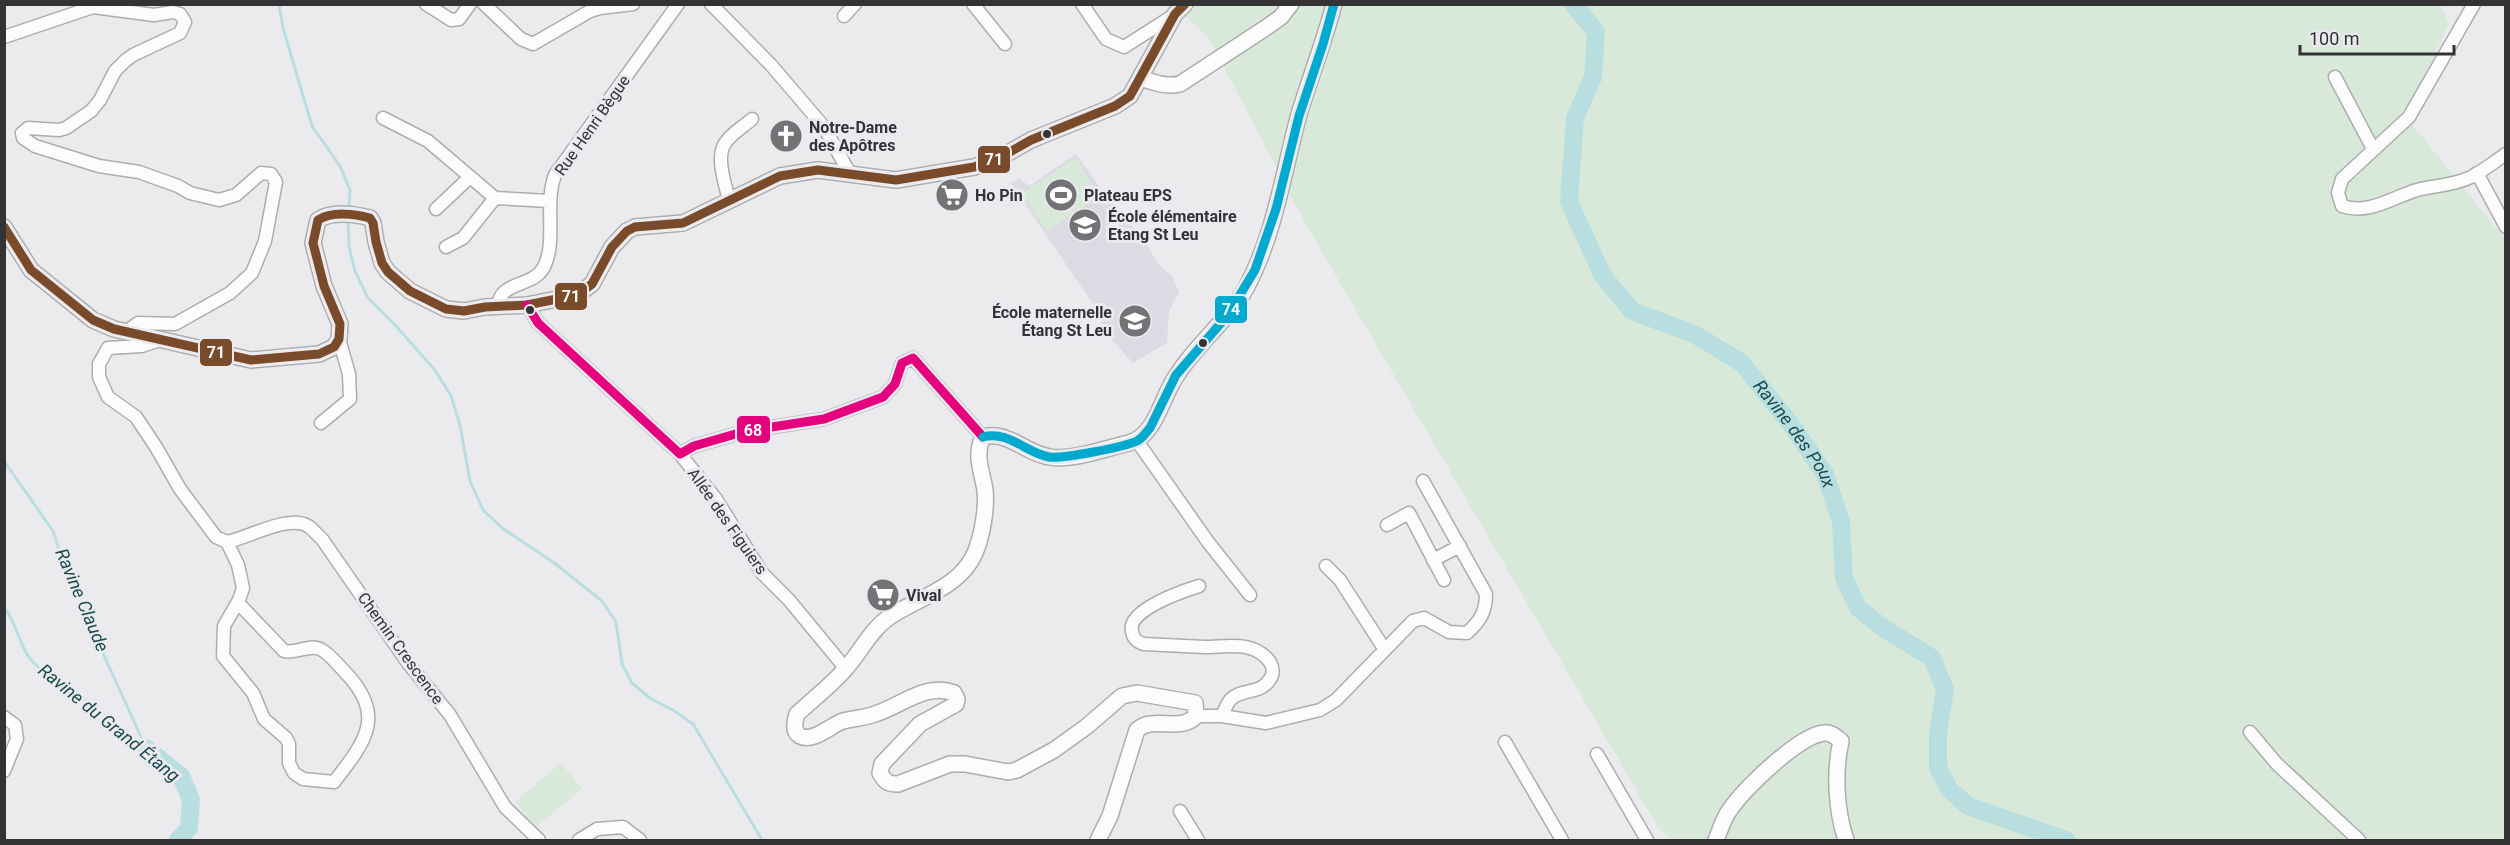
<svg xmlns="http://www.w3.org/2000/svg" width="2510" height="845" font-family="Roboto,sans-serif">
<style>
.built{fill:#dadbe3}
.green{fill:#d8e8d9}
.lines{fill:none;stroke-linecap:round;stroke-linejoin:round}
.stream{stroke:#b9dee0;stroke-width:3}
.river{stroke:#b9dee0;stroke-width:18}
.minor-casing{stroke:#adadb0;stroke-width:15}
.major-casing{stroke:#adadb0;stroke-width:18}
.minor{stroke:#fcfcfc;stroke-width:12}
.major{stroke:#fcfcfc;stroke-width:15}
.bus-1-casing{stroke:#eaeaef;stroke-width:14}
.bus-2-casing{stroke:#eaeaef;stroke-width:14}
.bus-3-casing{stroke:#eaeaef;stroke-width:14}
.bus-1{stroke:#7a4b2a;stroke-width:9}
.bus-2{stroke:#e5007d;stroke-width:9}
.bus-3{stroke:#00a9ce;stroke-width:9}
.bus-dot{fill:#333335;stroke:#eaeaef;stroke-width:2}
.labels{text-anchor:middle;stroke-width:6;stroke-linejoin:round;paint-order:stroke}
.street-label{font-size:16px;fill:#333335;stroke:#eaeaef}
.poi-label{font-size:16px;font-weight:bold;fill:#333335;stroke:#eaeaef;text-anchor:start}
.water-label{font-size:18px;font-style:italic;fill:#1b4a4c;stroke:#eaeaef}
.line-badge{stroke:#eaeaef;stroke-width:2}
.badge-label{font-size:16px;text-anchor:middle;font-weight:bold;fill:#fff}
</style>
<rect width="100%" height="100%" fill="#ebebee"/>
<path class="built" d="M 1076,154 L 1121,216 L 1140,234 L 1159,265 L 1172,276 L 1179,292 L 1169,311 L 1167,343 L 1133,363 L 1104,331 L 1097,310 L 1011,183 L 1019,178 L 1029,186 Z"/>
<path class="green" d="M 1173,5 L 2441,5 L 2449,24 L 2406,117 L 2505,239 L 2505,840 L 1671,840 L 1659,829 L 1304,221 L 1209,38 Z
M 1076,158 L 1100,196 L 1046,231 L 1022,193 Z
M 561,763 L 582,789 L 536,827 L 515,802 Z"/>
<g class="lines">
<path class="stream" d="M 279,4 L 283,28 L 312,126 L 340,166 L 350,190 L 349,209
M 348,219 L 349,247 L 355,271 L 368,298 L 395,325 L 435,370 L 451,396 L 460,425 L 470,481 L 483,510 L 502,528 L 553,562 L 602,601 L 616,622 L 622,664 L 632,683 L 651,699 L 673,710 L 693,724 L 762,840
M 4,461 L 53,531 L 61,555 L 74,578 L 102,651 L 146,748
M 4,608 C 18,623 18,646 32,661 C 51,681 75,693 96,709 C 113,721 128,734 144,746"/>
<g class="river">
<path id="s1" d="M 1573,4 L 1596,32 L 1593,77 L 1575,118 L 1569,202 L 1603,276 L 1632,311 L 1694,334 L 1742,363 L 1792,426 L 1825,474 L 1841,522 L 1844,578 L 1858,608 L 1882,627 L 1932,658 L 1945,690 L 1938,732 L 1938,768 L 1949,789 L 1968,806 L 2066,840"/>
<path d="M 146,748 L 181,776 L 191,800 L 189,828 L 178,840"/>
</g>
<g class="minor-casing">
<path id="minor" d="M 426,4 L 451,20 L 459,19 L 470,4
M 484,4 L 521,39 L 533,44 L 590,11 L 600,8 L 633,4
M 711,4 L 771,65 L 824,127 L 850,174
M 973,4 L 1005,44
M 1082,4 L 1106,39 L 1124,47 L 1174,15
M 2474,4 L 2409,117 L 2342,179 L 2338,193 L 2342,206 C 2368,215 2391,198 2417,190 C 2435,185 2453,186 2471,177 C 2483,171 2494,162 2506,154
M 844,16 L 855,4
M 4,37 L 93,7 L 154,15 L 173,12 L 180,14 L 185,22 L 180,33 L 133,55 L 125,61 L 115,71 L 100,100 L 91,111 L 66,128 L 59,130 L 28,128 L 22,133 L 23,138 L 35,146 L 99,166 L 139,172 L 178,186 L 190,193 L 219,200 L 236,195 L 261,173 L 271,174 L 276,182 L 265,241 L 252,273 L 230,293 L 175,324 L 138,323 L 126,332
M 2335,77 L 2373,149
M 383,118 L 428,141 L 495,198 L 549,201
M 2477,173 L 2506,227
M 729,201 C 726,186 716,160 724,145 C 729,135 743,127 752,119
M 436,209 L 470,177
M 446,247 L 463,238 L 495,198
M 527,305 L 538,323 L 680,454 L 694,446 L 746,431 L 824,419 L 883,397 L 895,384 L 902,363 L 913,358 L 983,437
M 498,307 C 499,280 533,288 544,267 C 557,241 544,204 555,175 L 678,4
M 160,340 L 142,346 L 108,348 L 99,364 L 99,377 L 108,397 L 136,417 L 156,447 L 180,489 L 216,537 L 227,542 L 238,565 L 243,588 L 239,600 L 224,626 L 223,656 L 253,693 L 264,719 L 286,738 L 289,744 L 289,763 L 294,773 L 303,779 L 334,782 C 366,741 387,715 344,671 C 337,664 329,653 320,649 C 308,644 297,654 284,651 L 242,607 L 236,606
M 321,423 L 350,399 L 349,374 L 339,339
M 1137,441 L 1208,542 L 1250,595
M 680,454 L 716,499 L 762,573 L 789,600 L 846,669
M 1387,525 L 1409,513 L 1444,580
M 227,542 C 247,538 290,514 308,526 C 313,529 317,535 322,539 L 408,663 L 450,715 L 505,807 L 539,840
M 1433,560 L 1460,546
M 1326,566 L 1340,580 L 1385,650
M 1199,586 C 1183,591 1127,610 1132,631 C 1133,639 1137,642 1144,644 C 1164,645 1184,646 1205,647 C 1227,647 1254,640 1270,662 C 1273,667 1274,674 1270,679 C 1261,695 1241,688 1230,700 C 1227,704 1224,711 1222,716
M 1196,716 L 1222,716 L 1266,723 L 1320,710 L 1336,700 L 1413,621 L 1424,618 L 1449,632 L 1467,633 C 1480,621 1486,612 1486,594 L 1423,481
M 4,717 L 15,725 L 17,739 L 4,771
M 2250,732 L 2277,764 L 2359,840
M 1505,742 L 1562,840
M 1597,754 L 1647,840
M 1180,811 L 1198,840
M 579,840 L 597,829 L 623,827 L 640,840"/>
</g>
<g class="major-casing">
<path id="major" d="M 1141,78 C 1155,83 1166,87 1180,84 L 1267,27 L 1281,17 L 1291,4
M 4,227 L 31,270 L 93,320 L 114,329 L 251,360 L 319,354 L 334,347 L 339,339 L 340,324 L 324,286 L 313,243 L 318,220 C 332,211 355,214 370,218 L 373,223 L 376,242 L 382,263 L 388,272 L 410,291 L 446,309 L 464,311 L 485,307 L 527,305 L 577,295 L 592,284 L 612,247 L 627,231 L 635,227 L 683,223 L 780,176 L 818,170 L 896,180 L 974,167 L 1001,157 L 1031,140 L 1115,106 L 1130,96 L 1175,14 L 1185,4
M 1098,840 L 1110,816 L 1137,730 C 1154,715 1180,733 1196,716 L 1195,703 L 1137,693 L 1122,696 L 1086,727 L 1054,750 L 1017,770 L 1008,772 L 965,764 L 950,764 L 898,784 C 888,784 885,782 880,773 L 882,764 L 920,724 L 956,704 L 957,699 L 954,693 C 926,682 901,706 875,714 C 865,718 854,718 843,721 C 831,725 813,743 800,736 C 792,731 795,720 797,714 C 813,699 833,684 847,667 C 861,651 871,630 888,618 C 918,597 959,589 975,553 C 982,536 987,509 985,490 C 982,471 974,455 983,437 C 1008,430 1026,454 1050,457 C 1072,461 1107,448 1129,443 C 1156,435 1161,399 1175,378 C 1195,345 1227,322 1246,288 C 1274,236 1283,175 1298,118 C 1309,80 1324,43 1334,4
M 1716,840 C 1720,831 1723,819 1729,811 C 1744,789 1798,736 1824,733 C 1831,732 1836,737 1841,741 C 1834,772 1836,810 1846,840"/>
</g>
<use href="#minor" class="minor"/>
<use href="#major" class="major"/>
<g class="bus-1-casing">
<path id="bus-1" d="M 4,227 L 31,270 L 93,320 L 114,329 L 251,360 L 319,354 L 334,347 L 339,339 L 340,324 L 324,286 L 313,243 L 318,220 C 332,211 355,214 370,218 L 373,223 L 376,242 L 382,263 L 388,272 L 410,291 L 446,309 L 464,311 L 485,307 L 527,305 L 577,295 L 592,284 L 612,247 L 627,231 L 635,227 L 683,223 L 780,176 L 818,170 L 896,180 L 974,167 L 1001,157 L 1031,140 L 1115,106 L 1130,96 L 1175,14 L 1185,4"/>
</g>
<g class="bus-2-casing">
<path id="bus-2" d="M 527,305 L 538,323 L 680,454 L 694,446 L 746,431 L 824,419 L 883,397 L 895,384 L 902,363 L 913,358 L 983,437"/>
</g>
<g class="bus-3-casing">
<path id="bus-3" d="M 983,437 C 1008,430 1026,453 1049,457 C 1063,459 1124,447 1137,441 C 1143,438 1146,432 1150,428 L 1176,375 L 1227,316 L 1255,270 L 1276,209 L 1299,116 L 1323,44 L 1334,4"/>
</g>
<use href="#bus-1" class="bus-1"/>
<use href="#bus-2" class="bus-2"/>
<use href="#bus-3" class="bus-3"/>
</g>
<defs>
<g id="church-disc" transform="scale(1.725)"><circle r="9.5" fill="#737376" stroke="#eaeaef"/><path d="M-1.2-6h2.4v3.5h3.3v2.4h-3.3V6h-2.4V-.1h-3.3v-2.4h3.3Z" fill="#fff"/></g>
<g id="supermarket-disc" transform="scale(1.725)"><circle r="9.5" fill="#737376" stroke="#eaeaef"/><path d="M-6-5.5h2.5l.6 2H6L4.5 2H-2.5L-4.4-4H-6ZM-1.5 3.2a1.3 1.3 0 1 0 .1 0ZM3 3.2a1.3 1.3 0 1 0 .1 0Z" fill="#fff"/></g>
<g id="stadium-disc" transform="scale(1.725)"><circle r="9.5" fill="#737376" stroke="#eaeaef"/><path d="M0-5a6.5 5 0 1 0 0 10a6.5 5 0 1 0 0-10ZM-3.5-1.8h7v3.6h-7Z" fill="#fff"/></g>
<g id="school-disc" transform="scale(1.725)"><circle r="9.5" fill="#737376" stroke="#eaeaef"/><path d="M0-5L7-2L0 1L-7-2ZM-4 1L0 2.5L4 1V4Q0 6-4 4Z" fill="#fff"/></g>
</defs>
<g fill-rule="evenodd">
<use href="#church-disc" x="786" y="136"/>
<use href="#supermarket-disc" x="952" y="195"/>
<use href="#stadium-disc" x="1061" y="195"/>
<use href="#school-disc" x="1085" y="225"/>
<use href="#school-disc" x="1135" y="321"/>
<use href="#supermarket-disc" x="883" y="595"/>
</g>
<g class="bus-dot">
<circle cx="1047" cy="134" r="5"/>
<circle cx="530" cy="310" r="5"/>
<circle cx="1203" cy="343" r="5"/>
</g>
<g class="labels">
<g class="street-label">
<text transform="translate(592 125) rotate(-55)" y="6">Rue Henri Bègue</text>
<text transform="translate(728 521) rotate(55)" y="6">Allée des Figuiers</text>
<text transform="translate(401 648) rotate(54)" y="6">Chemin Crescence</text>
</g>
<g class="poi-label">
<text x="809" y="133">Notre-Dame<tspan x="809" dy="18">des Apôtres</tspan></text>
<text x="975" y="201">Ho Pin</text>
<text x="1084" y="201">Plateau EPS</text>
<text x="1108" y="222">École élémentaire<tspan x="1108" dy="18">Etang St Leu</tspan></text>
<text x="1112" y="318" text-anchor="end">École maternelle<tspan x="1112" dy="18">Étang St Leu</tspan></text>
<text x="906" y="601">Vival</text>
</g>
<g class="water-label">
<text dy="6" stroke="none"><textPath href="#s1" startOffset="548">Ravine des Poux</textPath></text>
<text transform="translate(82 600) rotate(67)" y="6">Ravine Claude</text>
<text transform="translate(109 723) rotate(39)" y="6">Ravine du Grand Étang</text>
</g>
</g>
<g class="line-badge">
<rect x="977" y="145" width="34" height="29" rx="6" fill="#7a4b2a"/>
<rect x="554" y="282" width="34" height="29" rx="6" fill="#7a4b2a"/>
<rect x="1214" y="295" width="34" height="29" rx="6" fill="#00a9ce"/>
<rect x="199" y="338" width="34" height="29" rx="6" fill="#7a4b2a"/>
<rect x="736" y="415" width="35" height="29" rx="6" fill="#e5007d"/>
</g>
<g class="badge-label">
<text x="994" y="165">71</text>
<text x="571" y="302">71</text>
<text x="1231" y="315">74</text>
<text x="216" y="358">71</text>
<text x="753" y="436">68</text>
</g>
<rect width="2510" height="845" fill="none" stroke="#333335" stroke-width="12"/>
<path d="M2300 45v9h154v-9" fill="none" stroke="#333335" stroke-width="3"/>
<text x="2309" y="45" font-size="18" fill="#333335" stroke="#eaeaef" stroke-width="4.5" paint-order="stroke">100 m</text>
</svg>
